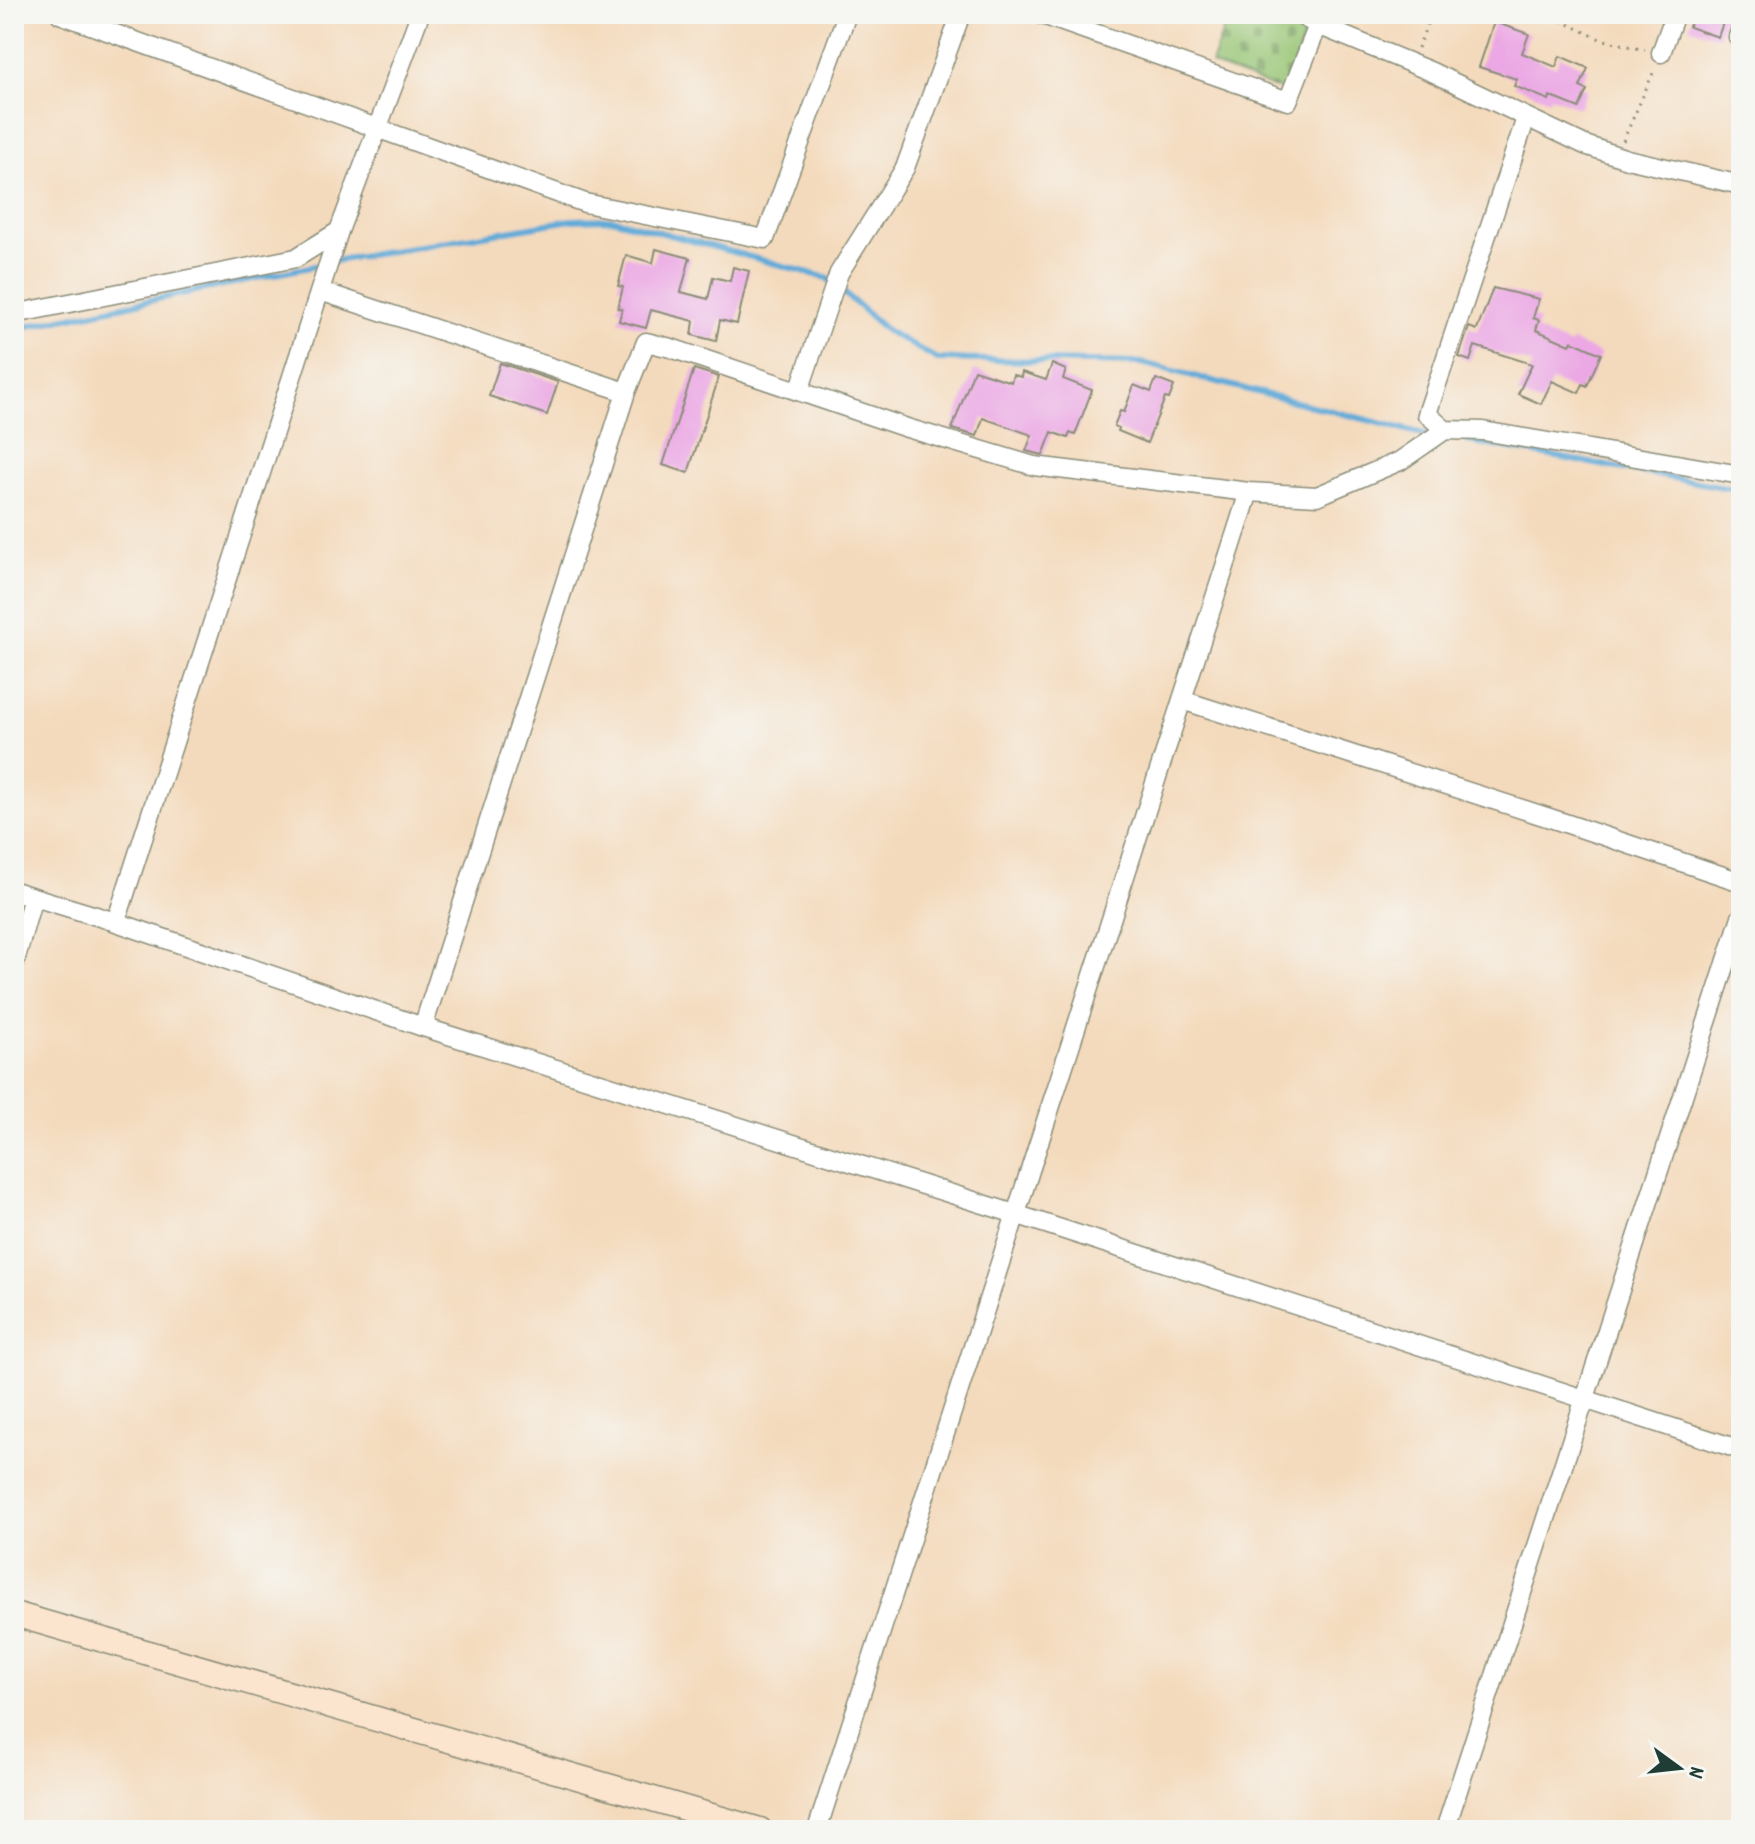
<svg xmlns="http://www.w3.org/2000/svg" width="1755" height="1844" font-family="Dekko,sans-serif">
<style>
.cemetery{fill:url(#cemetery-stones);stroke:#5a8053;stroke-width:2}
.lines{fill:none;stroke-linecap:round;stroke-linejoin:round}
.stream{stroke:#60aad8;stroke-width:6}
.building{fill:#eba8e4}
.street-casing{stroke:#8a8c78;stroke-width:21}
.secondary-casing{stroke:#8a8c78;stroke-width:27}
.path{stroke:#8a8c78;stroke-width:3;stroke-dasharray:2 6;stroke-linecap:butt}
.street{stroke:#fff;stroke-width:18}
.secondary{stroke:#fce5cf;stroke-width:24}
</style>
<defs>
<pattern id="cemetery-stones" width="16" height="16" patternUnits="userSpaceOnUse" patternTransform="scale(2)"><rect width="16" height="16" fill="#96c472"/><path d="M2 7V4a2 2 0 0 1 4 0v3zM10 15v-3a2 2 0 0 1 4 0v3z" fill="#7aa05e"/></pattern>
</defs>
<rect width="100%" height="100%" fill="#f6f6f2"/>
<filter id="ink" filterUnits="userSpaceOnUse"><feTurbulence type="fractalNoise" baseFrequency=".0125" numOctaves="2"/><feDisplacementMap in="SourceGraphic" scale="16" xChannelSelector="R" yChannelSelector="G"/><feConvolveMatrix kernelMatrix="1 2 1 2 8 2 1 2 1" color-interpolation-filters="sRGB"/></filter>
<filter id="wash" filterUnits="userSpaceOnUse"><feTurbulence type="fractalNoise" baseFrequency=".006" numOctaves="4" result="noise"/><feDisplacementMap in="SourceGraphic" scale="32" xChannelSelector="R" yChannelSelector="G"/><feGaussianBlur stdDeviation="1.8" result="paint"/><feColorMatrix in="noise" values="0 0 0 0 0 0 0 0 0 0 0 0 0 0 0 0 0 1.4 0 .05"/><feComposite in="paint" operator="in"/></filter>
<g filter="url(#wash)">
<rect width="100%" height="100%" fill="#f4dabc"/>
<path class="cemetery" d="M 1229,14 C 1259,14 1284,10 1304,36 L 1285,89 L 1280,90 L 1211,64 Z"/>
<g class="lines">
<path class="stream" d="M 334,261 L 571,220 L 612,219 L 827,278 L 887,331 L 937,359 L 1142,363 L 1427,435
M 14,329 L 324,264
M 1468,441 L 1741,490"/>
</g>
<g id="blocks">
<path class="building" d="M 1694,14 L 1726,14 L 1718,37 L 1689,27 Z
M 1494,22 L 1529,34 L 1522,53 L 1556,67 L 1560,56 L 1588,68 L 1580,87 L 1587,90 L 1579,108 L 1550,96 L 1549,100 L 1514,86 L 1517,79 L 1479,67 Z
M 656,249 L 690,258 L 681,292 L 708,299 L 713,277 L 730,281 L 733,267 L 749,271 L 737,324 L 720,320 L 716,341 L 692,335 L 694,321 L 651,310 L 646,328 L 619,321 L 622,309 L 618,308 L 623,287 L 618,286 L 626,255 L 653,263 Z
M 1493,288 L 1539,299 L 1533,318 L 1539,320 L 1536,330 L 1570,345 L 1572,341 L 1601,354 L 1587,386 L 1583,384 L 1579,393 L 1552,381 L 1541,404 L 1518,394 L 1532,364 L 1475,346 L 1470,361 L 1459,357 L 1469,327 L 1477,330 Z
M 500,363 L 558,382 L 547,415 L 489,396 Z
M 1052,364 L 1066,370 L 1063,379 L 1092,390 L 1075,435 L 1070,433 L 1068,438 L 1052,432 L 1043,455 L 1026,451 L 1032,435 L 983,418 L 977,436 L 952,429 L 974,370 L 1011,382 L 1013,375 L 1021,377 L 1022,372 L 1046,380 Z
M 694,369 L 719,377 L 688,473 L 663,465 Z
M 1156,379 L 1174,386 L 1169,399 L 1165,398 L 1147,443 L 1118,431 L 1119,428 L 1114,426 L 1120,411 L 1124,412 L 1134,385 L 1151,392 Z"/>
</g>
</g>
<g filter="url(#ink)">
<use href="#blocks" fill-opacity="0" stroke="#8a8c78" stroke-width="2"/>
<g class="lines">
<g class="street-casing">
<path id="street" d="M 60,14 L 585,203 L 765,239 L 847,14
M 1040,14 L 1288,101 L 1318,25
M 1298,14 L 1318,25 L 1432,72 L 1585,145 L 1627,159 L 1741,185
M 1741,29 L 1738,37 L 1741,38
M 1661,53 L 1675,14
M 320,291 L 626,392
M 14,314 L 296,258 L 339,231
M 799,391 L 839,273 L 905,168 L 961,14
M 1445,430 L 1427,414 L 1526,118
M 1182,700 L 1553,819 L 1741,882
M 14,891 L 116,922 L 423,1027 L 1015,1214 L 1741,1450
M 116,922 L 339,231 L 420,14
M 14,965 L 33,897
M 423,1027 L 626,392 L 646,342 L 671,348 L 907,428 L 1034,466 L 1249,492 L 1317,496 L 1400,461 L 1445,430 L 1483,431 L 1741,475
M 817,1830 L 1249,492
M 1445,1830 L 1741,917"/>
</g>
<g class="secondary-casing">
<path id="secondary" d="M 14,1614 L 760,1830"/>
</g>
<path class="path" d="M 1547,14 L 1600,39 L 1645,50
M 1418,48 L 1431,14
M 1623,141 L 1654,71"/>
<use href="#street" class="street"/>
<use href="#secondary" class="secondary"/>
</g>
</g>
<rect width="1755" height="1844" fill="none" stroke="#f6f6f2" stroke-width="48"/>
<g transform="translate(1679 1768) rotate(105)" stroke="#f6f6f2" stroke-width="6" paint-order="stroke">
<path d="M0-6L14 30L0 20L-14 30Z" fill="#1f3d34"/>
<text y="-12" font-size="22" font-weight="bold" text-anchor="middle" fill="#1f3d34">N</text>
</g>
</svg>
